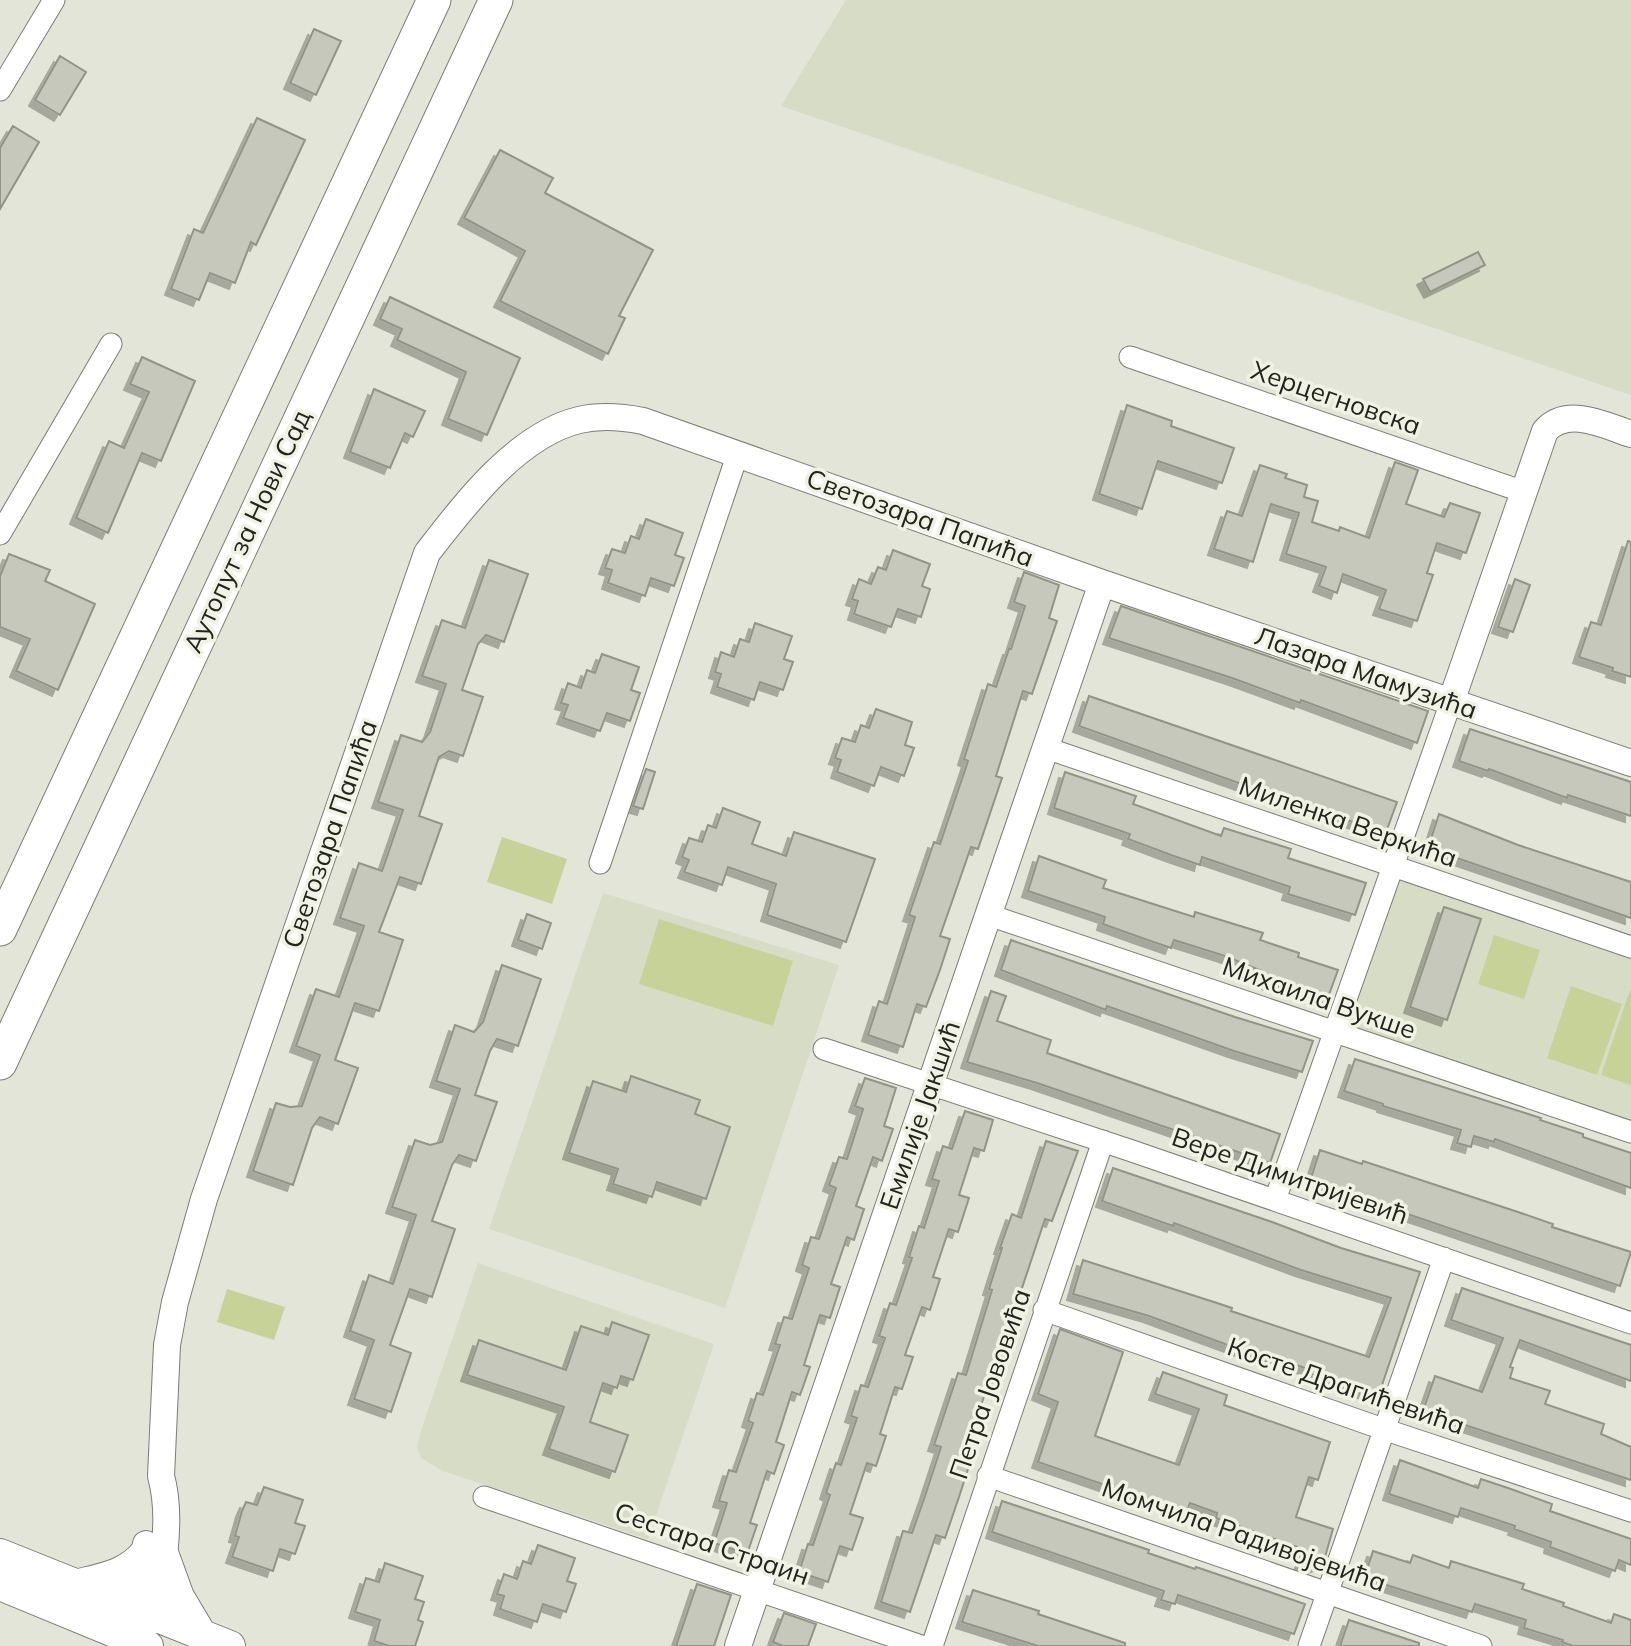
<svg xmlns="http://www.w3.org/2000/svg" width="1631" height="1646" font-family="Mulish,sans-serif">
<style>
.built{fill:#d7dcc7}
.green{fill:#c7d299}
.building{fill:#c5c8bb;stroke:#919487;stroke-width:2;filter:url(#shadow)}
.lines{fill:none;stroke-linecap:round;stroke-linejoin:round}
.minor-casing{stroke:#7b7e72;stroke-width:23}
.tertiary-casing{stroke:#7b7e72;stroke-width:28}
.secondary-casing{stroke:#7b7e72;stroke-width:32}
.primary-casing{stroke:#7b7e72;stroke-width:35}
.minor{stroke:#fff;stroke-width:21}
.tertiary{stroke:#fff;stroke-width:26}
.secondary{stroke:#fff;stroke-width:30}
.primary{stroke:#fff;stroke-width:33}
.labels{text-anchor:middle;stroke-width:7;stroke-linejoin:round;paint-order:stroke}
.street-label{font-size:26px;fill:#23241f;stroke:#f0f3e4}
</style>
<defs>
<filter id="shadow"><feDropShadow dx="-6" dy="6" stdDeviation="0" flood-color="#0004"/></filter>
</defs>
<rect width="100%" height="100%" fill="#e2e5d7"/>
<path class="built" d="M 846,0 L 1631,0 L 1631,395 L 781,106 Z
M 1392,866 L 1631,947 L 1631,1132 L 1334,1033 Z
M 603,893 L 839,965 L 725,1308 L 489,1229 Z
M 478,1263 L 714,1344 L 648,1539 L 443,1471 L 421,1458 L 417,1448 L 420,1434 Z"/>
<path class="green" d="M 502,837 L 567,859 L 552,904 L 487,882 Z
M 659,919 L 793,961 L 773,1026 L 639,984 Z
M 1494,935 L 1540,950 L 1524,999 L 1478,984 Z
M 1571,986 L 1622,1004 L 1597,1075 L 1547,1058 Z
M 1630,990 L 1631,990 L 1631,1085 L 1601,1075 Z
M 227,1289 L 285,1307 L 274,1340 L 217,1322 Z"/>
<path class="building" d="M 314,29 L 341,41 L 316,95 L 290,83 Z
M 60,56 L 86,72 L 60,115 L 35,100 Z
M 257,118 L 305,140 L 256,245 L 251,242 L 235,283 L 210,273 L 199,300 L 171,289 L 194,229 L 203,233 Z
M 13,126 L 39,142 L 0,209 L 0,148 Z
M 500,150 L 553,178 L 545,193 L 653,250 L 619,316 L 625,318 L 608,354 L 500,301 L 525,251 L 464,218 Z
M 1478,252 L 1485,265 L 1430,292 L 1423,279 Z
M 390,297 L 520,358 L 487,435 L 448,419 L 466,372 L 397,340 L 402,329 L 380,319 Z
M 142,357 L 195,381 L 161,461 L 142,453 L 108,533 L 76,518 L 109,441 L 124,448 L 149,392 L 130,384 Z
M 374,389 L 425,411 L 413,437 L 405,433 L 390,468 L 350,452 Z
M 1127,405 L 1172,421 L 1171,426 L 1234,448 L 1222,483 L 1158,461 L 1142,509 L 1099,494 Z
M 1395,462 L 1418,470 L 1406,504 L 1444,517 L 1450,503 L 1480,513 L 1466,553 L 1437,543 L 1427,573 L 1433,575 L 1417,621 L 1379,609 L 1386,590 L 1343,574 L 1337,593 L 1319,586 L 1326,567 L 1286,554 L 1299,513 L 1271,504 L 1253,562 L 1214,549 L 1227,511 L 1242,516 L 1260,465 L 1287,474 L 1285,478 L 1307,485 L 1304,497 L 1318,501 L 1312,522 L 1339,531 L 1340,527 L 1369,538 Z
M 646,519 L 683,533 L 675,555 L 684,558 L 674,586 L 651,578 L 645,596 L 608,583 L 612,570 L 605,568 L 612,549 L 625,553 L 631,536 L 639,539 Z
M 1628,541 L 1631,542 L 1631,677 L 1612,671 L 1613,668 L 1579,657 L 1591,622 L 1601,625 Z
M 893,550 L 930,564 L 922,586 L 930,589 L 921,617 L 898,609 L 891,627 L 854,614 L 858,601 L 852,599 L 859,579 L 871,584 L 878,567 L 886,570 Z
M 9,554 L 50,570 L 45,581 L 95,604 L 58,690 L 16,671 L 30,639 L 0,627 L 0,576 Z
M 489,560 L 528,574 L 504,642 L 486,635 L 478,644 L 462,690 L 483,697 L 463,756 L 449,751 L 439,757 L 419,816 L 442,824 L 421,884 L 400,877 L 379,932 L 403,940 L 379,1011 L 355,1003 L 335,1060 L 358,1068 L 338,1124 L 320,1117 L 312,1128 L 293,1185 L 253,1171 L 276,1103 L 290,1107 L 302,1106 L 320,1055 L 296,1046 L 316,989 L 339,997 L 364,926 L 340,918 L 359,863 L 382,871 L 403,810 L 378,802 L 401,735 L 422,742 L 430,732 L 446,684 L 422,676 L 442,620 L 465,628 Z
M 1024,572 L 1059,585 L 1049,618 L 1057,621 L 1032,694 L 1023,691 L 996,776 L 1002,778 L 978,849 L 971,847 L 940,936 L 950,939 L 940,970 L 926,1007 L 917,1004 L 903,1047 L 868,1035 L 879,1001 L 887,1004 L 915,917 L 909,915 L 934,842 L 940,844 L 968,761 L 964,759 L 988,684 L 996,687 L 1009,649 L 1011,649 L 1025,606 L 1014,602 Z
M 1515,579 L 1530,585 L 1513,632 L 1498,627 Z
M 1121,606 L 1428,711 L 1417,743 L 1301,700 L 1300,703 L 1232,678 L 1109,638 Z
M 755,623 L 792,636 L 784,659 L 793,662 L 783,690 L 760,682 L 754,700 L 717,687 L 721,674 L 715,672 L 721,652 L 734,657 L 740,639 L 749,642 Z
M 602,654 L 639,667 L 631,690 L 640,693 L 630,721 L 607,713 L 600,731 L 563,718 L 568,705 L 561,703 L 568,683 L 581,688 L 587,670 L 595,673 Z
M 1089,696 L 1397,802 L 1386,832 L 1317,811 L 1079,726 Z
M 876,709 L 912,722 L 905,745 L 914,748 L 904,776 L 881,767 L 874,786 L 837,772 L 841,760 L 835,758 L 842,738 L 855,742 L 861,725 L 869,728 Z
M 1470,729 L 1631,782 L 1631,816 L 1568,795 L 1567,798 L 1489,769 L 1488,771 L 1459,761 Z
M 646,769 L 655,772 L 643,809 L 633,806 Z
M 1065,772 L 1136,796 L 1133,804 L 1221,836 L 1224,828 L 1291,849 L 1288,858 L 1366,883 L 1355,915 L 1288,894 L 1290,887 L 1202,857 L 1200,865 L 1171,855 L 1128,839 L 1130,834 L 1054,808 Z
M 723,808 L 760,822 L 752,844 L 786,856 L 794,832 L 875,859 L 846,942 L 767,915 L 776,884 L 728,867 L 722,885 L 684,872 L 689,860 L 682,857 L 689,838 L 702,842 L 708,825 L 716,828 Z
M 1439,814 L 1518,845 L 1631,882 L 1631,918 L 1428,848 Z
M 1039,856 L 1106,880 L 1103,888 L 1194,917 L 1195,912 L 1263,933 L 1260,940 L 1299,953 L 1298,957 L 1338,970 L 1327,1000 L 1288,986 L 1287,990 L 1259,980 L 1262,971 L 1225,956 L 1174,940 L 1171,948 L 1142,938 L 1103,924 L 1105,917 L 1028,891 Z
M 1444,907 L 1481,919 L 1447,1020 L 1410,1007 Z
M 527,914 L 551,923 L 542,949 L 518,940 Z
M 1011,940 L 1235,1017 L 1313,1041 L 1302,1072 L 1234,1051 L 1107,1006 L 1106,1010 L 1001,970 Z
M 502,965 L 541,979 L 518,1046 L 497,1039 L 490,1051 L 475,1095 L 497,1102 L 476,1161 L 459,1155 L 452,1165 L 432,1221 L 455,1229 L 432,1297 L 410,1289 L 390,1345 L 411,1353 L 391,1412 L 354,1399 L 374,1340 L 350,1331 L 369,1275 L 393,1284 L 416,1215 L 392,1207 L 415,1140 L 430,1145 L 442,1142 L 460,1089 L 436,1081 L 455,1025 L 474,1032 L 483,1022 Z
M 991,991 L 1006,996 L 997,1021 L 1051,1040 L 1047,1053 L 1280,1134 L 1270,1163 L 1037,1083 L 967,1062 Z
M 1355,1059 L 1541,1118 L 1540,1120 L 1583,1134 L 1583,1137 L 1631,1153 L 1631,1188 L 1495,1139 L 1494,1142 L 1474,1136 L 1471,1147 L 1457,1143 L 1461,1130 L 1383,1106 L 1383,1104 L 1344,1091 Z
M 631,1076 L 700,1100 L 695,1114 L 730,1127 L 706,1199 L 657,1182 L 652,1197 L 613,1184 L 618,1169 L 569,1153 L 593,1081 L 626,1092 Z
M 865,1078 L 896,1088 L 884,1126 L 893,1129 L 882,1161 L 873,1157 L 856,1206 L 864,1209 L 854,1240 L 847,1237 L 831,1284 L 840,1287 L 830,1318 L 820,1315 L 804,1365 L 810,1367 L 800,1395 L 792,1392 L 776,1442 L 784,1445 L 774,1474 L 767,1471 L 750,1523 L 757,1525 L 747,1554 L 714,1543 L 727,1503 L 719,1501 L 729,1470 L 736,1472 L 753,1423 L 748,1421 L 757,1393 L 763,1395 L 780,1345 L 775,1344 L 784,1317 L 792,1319 L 809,1268 L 802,1265 L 811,1237 L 819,1239 L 836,1188 L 829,1185 L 839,1157 L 847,1159 L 863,1109 L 855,1106 Z
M 965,1111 L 993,1120 L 984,1151 L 974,1148 L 959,1195 L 969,1198 L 958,1232 L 949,1229 L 933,1277 L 940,1279 L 930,1310 L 922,1307 L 905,1355 L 913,1357 L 902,1389 L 895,1387 L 880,1434 L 886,1436 L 876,1466 L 867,1463 L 850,1514 L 863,1518 L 852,1550 L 840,1546 L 828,1582 L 799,1572 L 808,1544 L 813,1545 L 830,1495 L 826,1493 L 836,1463 L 841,1465 L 857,1418 L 851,1416 L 861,1385 L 868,1387 L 885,1338 L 879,1336 L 890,1303 L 896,1305 L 912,1258 L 909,1257 L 919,1226 L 924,1228 L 939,1181 L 932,1179 L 943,1146 L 952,1149 Z
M 1046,1141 L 1078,1151 L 1052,1221 L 1045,1219 L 1015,1309 L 1021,1311 L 1012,1340 L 1010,1339 L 998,1378 L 991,1376 L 975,1423 L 963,1464 L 969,1466 L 959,1497 L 945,1538 L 936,1535 L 910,1612 L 881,1602 L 903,1531 L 912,1533 L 925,1496 L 941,1447 L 934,1445 L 958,1373 L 966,1375 L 992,1290 L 989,1289 L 1002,1248 L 1000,1248 L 1012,1214 L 1021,1218 Z
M 1320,1150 L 1362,1164 L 1363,1161 L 1521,1213 L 1553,1224 L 1552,1227 L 1631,1252 L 1620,1286 L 1310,1181 Z
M 1113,1168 L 1272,1222 L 1341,1248 L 1420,1272 L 1378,1397 L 1306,1372 L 1308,1369 L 1261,1353 L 1260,1357 L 1149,1316 L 1073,1294 L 1083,1260 L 1217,1303 L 1232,1308 L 1231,1311 L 1369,1357 L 1391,1298 L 1301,1270 L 1174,1223 L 1173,1226 L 1102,1201 Z
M 1462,1288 L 1631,1345 L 1631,1381 L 1520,1340 L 1510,1367 L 1513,1368 L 1510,1378 L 1550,1391 L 1545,1404 L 1604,1424 L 1601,1434 L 1631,1447 L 1631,1480 L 1423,1411 L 1435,1376 L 1482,1392 L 1503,1338 L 1451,1320 Z
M 612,1322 L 649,1335 L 633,1380 L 621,1376 L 617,1388 L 603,1383 L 590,1422 L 628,1435 L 615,1472 L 549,1449 L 564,1407 L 467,1375 L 479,1340 L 566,1370 L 581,1326 L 608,1335 Z
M 1060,1329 L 1123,1352 L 1095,1436 L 1179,1465 L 1199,1409 L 1155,1394 L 1163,1372 L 1227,1395 L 1224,1405 L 1330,1442 L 1318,1480 L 1309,1477 L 1296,1517 L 1333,1529 L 1323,1564 L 1311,1568 L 1300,1565 L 1306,1550 L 1216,1518 L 1217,1513 L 1190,1503 L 1186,1513 L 1038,1462 L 1058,1402 L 1038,1394 Z
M 1400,1460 L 1478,1488 L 1481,1479 L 1511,1489 L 1552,1504 L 1550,1511 L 1631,1539 L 1631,1565 L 1619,1560 L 1615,1571 L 1550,1547 L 1551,1542 L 1514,1529 L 1515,1526 L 1461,1508 L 1458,1517 L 1389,1494 Z
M 264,1487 L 303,1500 L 295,1523 L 305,1526 L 295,1554 L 280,1549 L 273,1571 L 232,1557 L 239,1537 L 235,1536 L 242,1511 L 246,1502 L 257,1505 Z
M 1002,1501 L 1149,1550 L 1148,1553 L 1195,1569 L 1196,1567 L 1305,1604 L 1294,1634 L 1178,1595 L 1175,1604 L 1161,1600 L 1164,1591 L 992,1532 Z
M 538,1545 L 575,1558 L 567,1581 L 576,1584 L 566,1612 L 543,1604 L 537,1622 L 500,1609 L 504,1596 L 497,1594 L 504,1574 L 517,1579 L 523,1561 L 531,1564 Z
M 1373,1551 L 1410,1563 L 1413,1555 L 1449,1568 L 1451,1561 L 1524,1584 L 1522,1589 L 1564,1603 L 1563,1606 L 1611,1623 L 1614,1614 L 1631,1620 L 1631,1646 L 1573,1646 L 1562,1642 L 1563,1640 L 1524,1628 L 1526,1620 L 1475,1604 L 1472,1612 L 1364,1578 Z
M 385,1563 L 423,1576 L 415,1599 L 424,1602 L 418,1620 L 423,1622 L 415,1646 L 389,1646 L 374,1641 L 380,1620 L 355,1612 L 366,1578 L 379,1582 Z
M 697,1584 L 731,1595 L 714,1646 L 676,1646 Z
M 973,1590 L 1039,1611 L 1038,1614 L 1125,1643 L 1125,1646 L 1038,1646 L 962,1622 Z
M 784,1613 L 816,1624 L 808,1646 L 783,1646 L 773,1642 Z
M 1349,1620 L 1419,1643 L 1419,1646 L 1340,1646 Z"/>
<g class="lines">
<g class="minor-casing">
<path id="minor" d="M 0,90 L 54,0
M 1130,357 L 1524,492
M 0,534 L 111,344
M 1046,748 L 1631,947
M 600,863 L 738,453
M 989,915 L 1631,1132
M 824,1049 L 1132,1151 L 1631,1323
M 1275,1200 L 1451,702
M 1044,1310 L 1383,1429 L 1631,1511
M 988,1476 L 1481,1646
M 484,1497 L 921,1646
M 932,1646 L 1103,1141
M 1309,1646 L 1444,1258"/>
</g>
<g class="tertiary-casing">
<path id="tertiary" d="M 1451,702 L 1545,431 C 1567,406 1604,425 1631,434
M 122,1624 L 141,1578 L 146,1544
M 143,1631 C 163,1590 173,1520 161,1476 L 167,1345 L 175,1302 L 204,1199 L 427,553 C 465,504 517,435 579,420 C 600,415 623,417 643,421 L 1102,583 L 1631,763
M 738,1646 L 1102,583"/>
</g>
<g class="secondary-casing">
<path id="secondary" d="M 163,1553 L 179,1597 L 201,1634
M 0,1554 L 230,1646
M 79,1584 C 104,1578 128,1574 145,1553
M 0,1585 L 148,1646"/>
</g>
<g class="primary-casing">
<path id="primary" d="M 0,929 L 434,0
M 0,1063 L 496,0"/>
</g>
<use href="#minor" class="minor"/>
<use href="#tertiary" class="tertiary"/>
<use href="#secondary" class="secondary"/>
<use href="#primary" class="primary"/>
</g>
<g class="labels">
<g class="street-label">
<text transform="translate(1336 398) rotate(19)" y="9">Херцегновска</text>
<text transform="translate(920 518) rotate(20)" y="9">Светозара Папића</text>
<text transform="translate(247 531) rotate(-65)" y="9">Аутопут за Нови Сад</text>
<text transform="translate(1366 673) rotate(19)" y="9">Лазара Мамузића</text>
<text transform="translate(1348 822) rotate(19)" y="9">Миленка Веркића</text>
<text transform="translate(330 834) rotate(-71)" y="9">Светозара Папића</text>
<text transform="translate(1319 998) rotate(19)" y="9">Михаила Вукше</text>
<text transform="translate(920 1115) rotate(-71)" y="9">Емилије Јакшић</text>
<text transform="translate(1290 1176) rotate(19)" y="9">Вере Димитријевић</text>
<text transform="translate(990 1384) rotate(-71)" y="9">Петра Јововића</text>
<text transform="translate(1346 1386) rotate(19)" y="9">Косте Драгићевића</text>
<text transform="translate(1244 1535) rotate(19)" y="9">Момчила Радивојевића</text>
<text transform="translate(712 1544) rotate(19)" y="9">Сестара Страин</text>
</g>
</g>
</svg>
